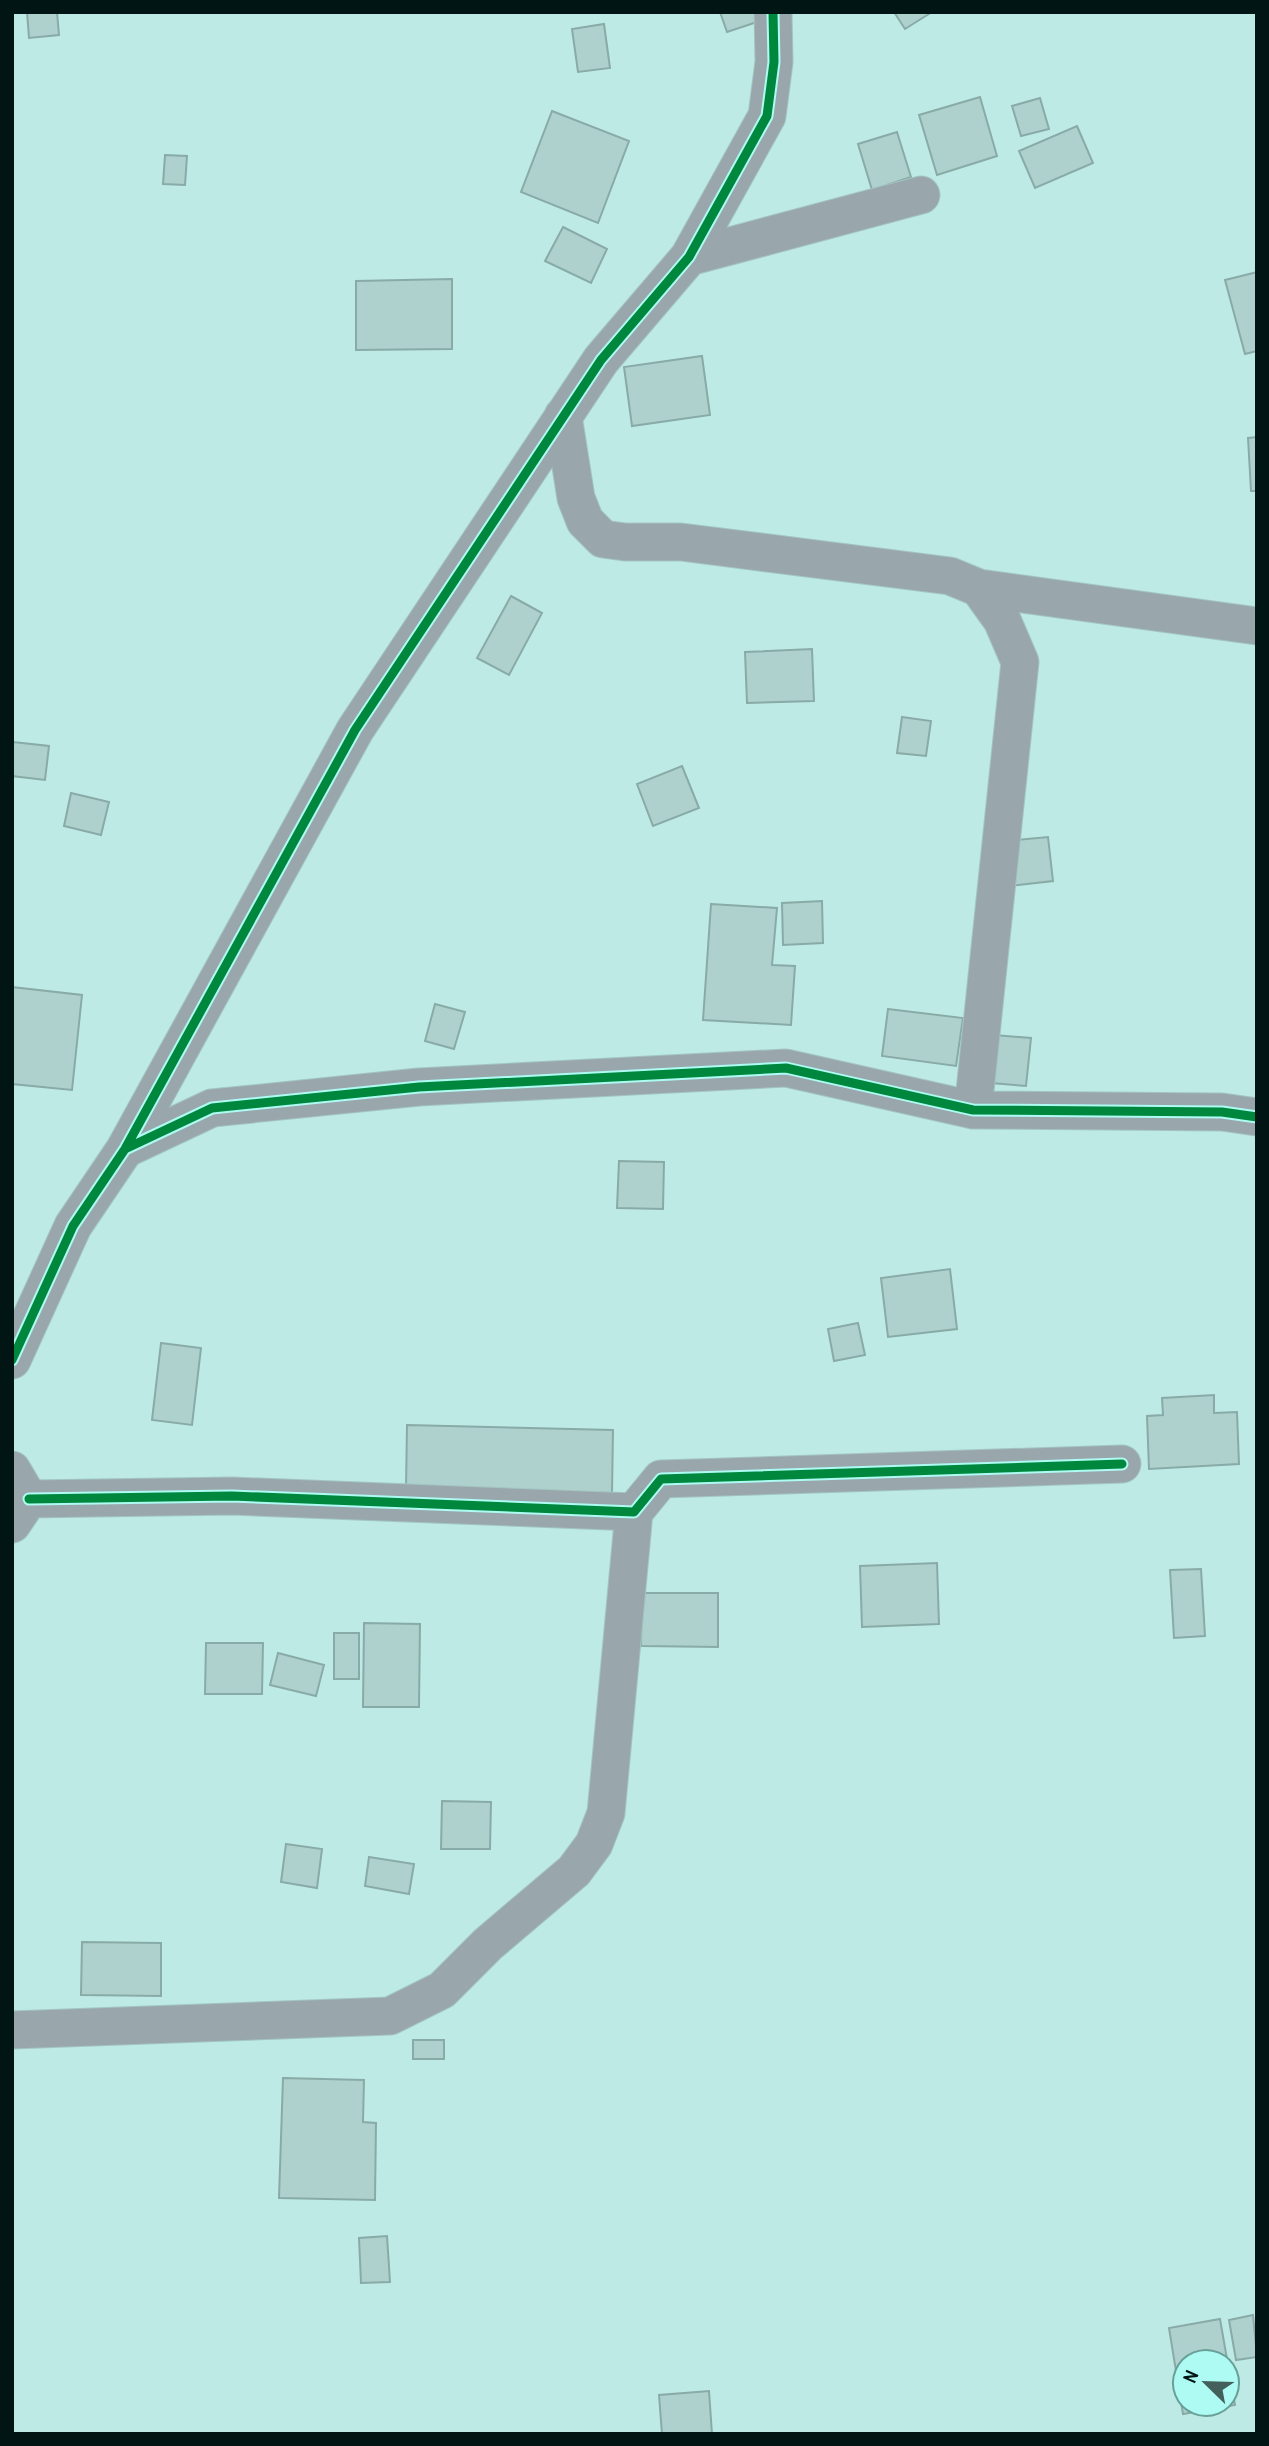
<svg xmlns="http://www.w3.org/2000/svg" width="1269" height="2446" font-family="'Archivo Narrow',sans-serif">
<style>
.building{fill:#aed1cd;stroke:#89aba7;stroke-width:2;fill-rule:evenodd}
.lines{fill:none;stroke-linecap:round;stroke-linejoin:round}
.street-casing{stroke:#a3c5c1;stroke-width:39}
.street{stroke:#99a7ad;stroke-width:37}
.cycleway-casing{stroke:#adfbf2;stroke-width:13}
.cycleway{stroke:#00873e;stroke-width:9}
</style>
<rect width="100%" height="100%" fill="#beeae5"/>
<path class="building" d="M 27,12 L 57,12 L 59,35 L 29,38 Z
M 720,12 L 760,12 L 763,20 L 727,32 Z
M 894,12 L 932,12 L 905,29 Z
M 604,24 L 610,68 L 578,72 L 572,29 Z
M 980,97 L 997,156 L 937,175 L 919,115 Z
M 1040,98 L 1049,129 L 1021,136 L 1012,106 Z
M 552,111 L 629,141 L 598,223 L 521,192 Z
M 1077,126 L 1093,163 L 1035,188 L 1019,151 Z
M 897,132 L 911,177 L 872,190 L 858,144 Z
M 165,155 L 187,156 L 185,185 L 163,184 Z
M 563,227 L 607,249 L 591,283 L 545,261 Z
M 1257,272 L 1257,351 L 1245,354 L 1225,280 Z
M 452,279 L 452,349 L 356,350 L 356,281 Z
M 702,356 L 710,415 L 632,426 L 624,367 Z
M 1257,437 L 1257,491 L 1251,491 L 1248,438 Z
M 511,596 L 542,613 L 509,675 L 477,658 Z
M 812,649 L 814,701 L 747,703 L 745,652 Z
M 902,717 L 931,721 L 926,756 L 897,753 Z
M 13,742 L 49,746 L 45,780 L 12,776 Z
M 682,766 L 699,808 L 653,826 L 637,784 Z
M 71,793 L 109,802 L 101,835 L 64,826 Z
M 1048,837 L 1053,881 L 1009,886 L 1005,841 Z
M 822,901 L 823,943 L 783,945 L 782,903 Z
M 711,904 L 777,908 L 772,965 L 795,966 L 791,1025 L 703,1020 Z
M 12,987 L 82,995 L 72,1090 L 12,1084 Z
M 435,1004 L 465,1012 L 454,1049 L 425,1041 Z
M 888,1009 L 963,1018 L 956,1066 L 882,1056 Z
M 994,1035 L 1031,1038 L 1026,1086 L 991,1083 Z
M 619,1161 L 664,1162 L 663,1209 L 617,1208 Z
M 950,1269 L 957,1329 L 888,1337 L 881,1278 Z
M 858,1323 L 865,1355 L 834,1361 L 828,1329 Z
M 161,1343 L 201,1348 L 192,1425 L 152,1420 Z
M 1214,1395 L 1214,1413 L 1237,1412 L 1239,1464 L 1149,1469 L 1147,1416 L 1163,1415 L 1162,1398 Z
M 407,1425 L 613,1430 L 612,1493 L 406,1488 Z
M 937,1563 L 939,1624 L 862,1627 L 860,1566 Z
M 1201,1569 L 1205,1636 L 1174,1638 L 1170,1570 Z
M 642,1593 L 718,1593 L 718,1647 L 641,1646 Z
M 364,1623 L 420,1624 L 419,1707 L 363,1707 Z
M 334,1633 L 359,1633 L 359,1679 L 334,1679 Z
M 206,1643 L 263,1643 L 262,1694 L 205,1694 Z
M 278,1653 L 324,1665 L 316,1696 L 270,1685 Z
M 442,1801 L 491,1802 L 490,1849 L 441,1849 Z
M 286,1844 L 322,1849 L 317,1888 L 281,1882 Z
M 369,1857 L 414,1864 L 409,1894 L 365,1886 Z
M 82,1942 L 161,1943 L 161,1996 L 81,1995 Z
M 413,2040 L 444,2040 L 444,2059 L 413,2059 Z
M 283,2078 L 364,2080 L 363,2122 L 376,2123 L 375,2200 L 279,2198 Z
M 387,2236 L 390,2282 L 361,2283 L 359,2238 Z
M 1253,2315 L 1257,2357 L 1236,2360 L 1229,2320 Z
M 1220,2319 L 1235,2405 L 1183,2414 L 1169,2328 ZM 1185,2362 L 1227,2362 L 1227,2404 L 1185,2404 Z
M 709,2391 L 712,2434 L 662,2434 L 659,2395 Z"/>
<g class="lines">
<g class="street-casing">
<path id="street" d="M 689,257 L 921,195
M 563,416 L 576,498 L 585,521 L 603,539 L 625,542 L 681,542 L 950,576 L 979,588 L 1002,620 L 1020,662 L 973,1110
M 979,588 L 1257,626
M 125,1149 L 212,1108 L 419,1087 L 786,1068 L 973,1110 L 1222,1112 L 1257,1117
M 12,1360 L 73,1226 L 125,1149 L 355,730 L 601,360 L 689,257 L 767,116 L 774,62 L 773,12
M 12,1470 L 29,1499 L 12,1524
M 29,1499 L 232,1496 L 634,1512 L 661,1479 L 1122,1464
M 12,2030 L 390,2016 L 442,1990 L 488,1944 L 574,1871 L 594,1844 L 606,1813 L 634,1512"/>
</g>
<use href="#street" class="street"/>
<g class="cycleway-casing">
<path id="cycleway" d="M 125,1149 L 212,1108 L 419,1087 L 786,1068 L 973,1110 L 1222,1112 L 1257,1117
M 12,1360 L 73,1226 L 125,1149 L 355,730 L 601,360 L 689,257 L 767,116 L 774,62 L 773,12
M 29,1499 L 232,1496 L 634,1512 L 661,1479 L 1122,1464"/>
</g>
<use href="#cycleway" class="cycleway"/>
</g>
<rect width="1269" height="2446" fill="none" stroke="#011614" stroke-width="28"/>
<g transform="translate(1206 2383) rotate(293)"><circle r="33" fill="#adfbf2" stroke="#689f99" stroke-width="2"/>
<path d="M0-5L12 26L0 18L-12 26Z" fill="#43605d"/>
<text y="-10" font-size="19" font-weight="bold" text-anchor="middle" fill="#011614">N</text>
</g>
</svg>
